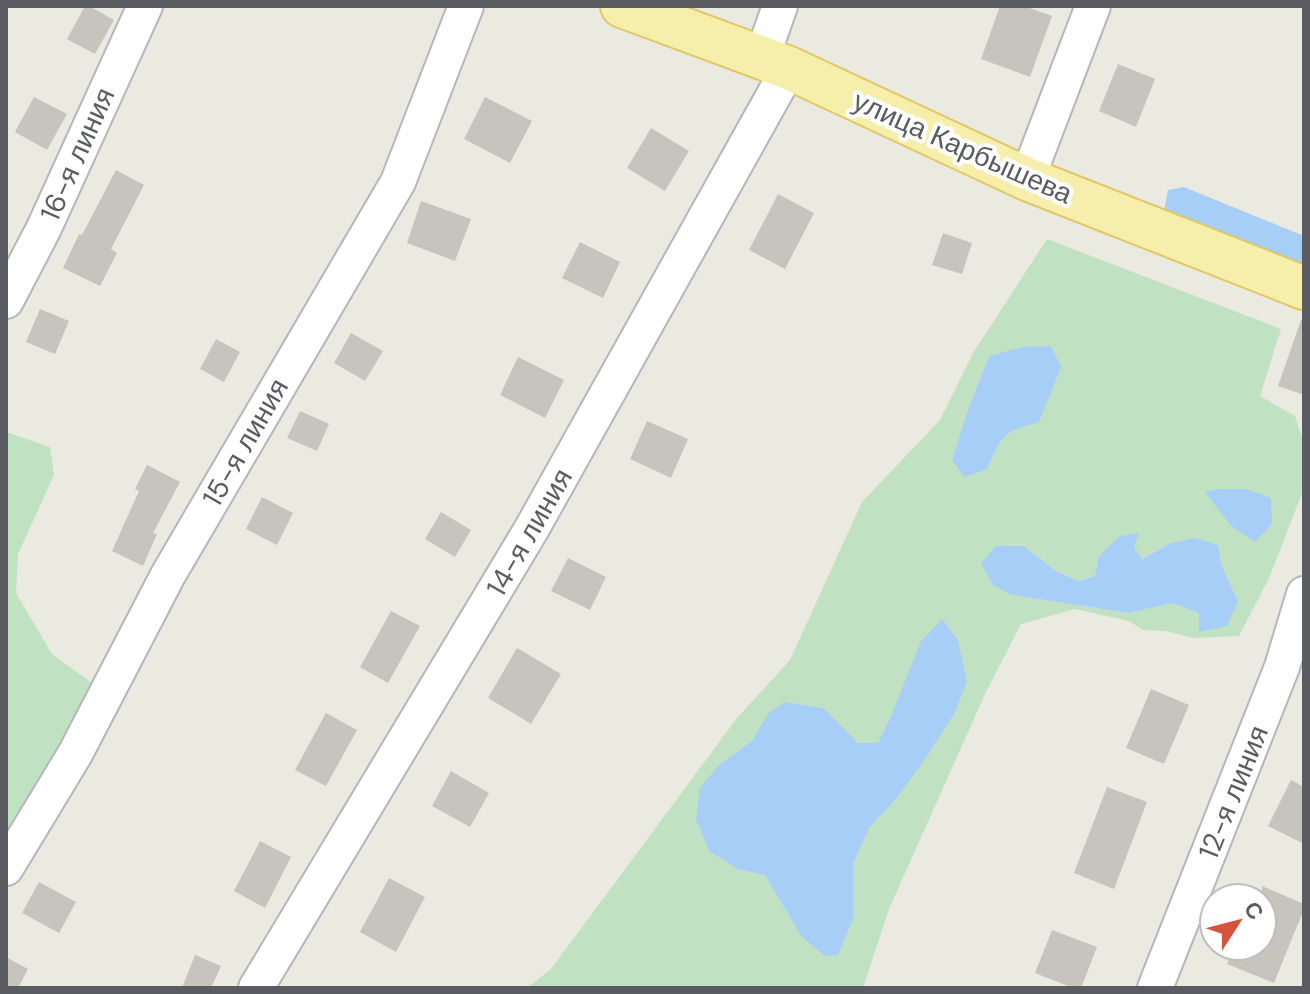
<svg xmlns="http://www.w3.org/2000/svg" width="1310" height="994" font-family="'DM Sans',sans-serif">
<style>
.green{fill:#c0e1c2;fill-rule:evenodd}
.water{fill:#a7cef6}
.building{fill:#c7c4be}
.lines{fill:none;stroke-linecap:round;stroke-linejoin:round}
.minor-casing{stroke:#b4b6bb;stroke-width:38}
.major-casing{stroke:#e2c864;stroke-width:46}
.minor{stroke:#fff;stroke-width:34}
.major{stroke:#f6efac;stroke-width:42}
.labels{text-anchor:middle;stroke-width:8;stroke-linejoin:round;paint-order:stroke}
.street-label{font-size:28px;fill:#5a5c61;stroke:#fff}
</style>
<rect width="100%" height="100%" fill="#ebeae1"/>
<path class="green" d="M 1047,239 L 1281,329 L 1260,396 L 1295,416 L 1304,443 L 1304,488 L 1269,578 L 1239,636 L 1193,638 L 1166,631 L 1143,630 L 1129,621 L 1075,609 L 1021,624 L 986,692 L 889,909 L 863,988 L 527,988 L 551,969 L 737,718 L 790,660 L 862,502 L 940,420 L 973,353 ZM 989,356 L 1016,428 L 1001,439 L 952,460 L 968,409 ZM 1169,544 L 1218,545 L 1221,564 L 1238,601 L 1199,631 L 1199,613 L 1172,603 L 1129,613 L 1012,595 L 1024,546 L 1056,571 L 1077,581 L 1095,576 L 1134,547 L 1141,559 ZM 892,714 L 954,714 L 897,798 L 869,828 L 853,864 L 853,919 L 801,936 L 765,875 L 740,870 L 719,765 L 752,741 L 878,743 Z
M 6,432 L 50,447 L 54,475 L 18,554 L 16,593 L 52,654 L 99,688 L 6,837 Z"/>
<path class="water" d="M 1184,187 L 1304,236 L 1304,270 L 1164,211 L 1168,190 Z
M 1051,346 L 1061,367 L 1039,422 C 1001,432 1002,436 987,469 L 964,477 L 952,460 L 968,409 L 989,356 L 1023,347 Z
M 1220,489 L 1247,489 L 1271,498 L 1272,524 L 1255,542 L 1231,526 L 1205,492 Z
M 1139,533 L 1134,547 L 1142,559 L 1169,544 L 1194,538 L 1218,545 L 1221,564 L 1238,601 L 1227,626 L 1199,632 L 1199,613 L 1172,603 L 1129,613 L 1012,595 L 993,585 L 981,563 L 996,546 L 1024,546 L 1056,571 L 1078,581 L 1095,576 L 1099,556 L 1120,536 Z
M 942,619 L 958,640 L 967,682 L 954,714 L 927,756 L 897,798 L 869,828 L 853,864 L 853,919 L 838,955 L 825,956 L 801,936 L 765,875 L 740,870 L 709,851 L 696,819 L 700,788 L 719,765 L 752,741 L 768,714 L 785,702 L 823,708 L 858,743 L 878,743 L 892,714 L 921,641 Z"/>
<path class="building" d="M 85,6 L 89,6 L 114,20 L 95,54 L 67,39 Z
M 1000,6 L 1024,6 L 1052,16 L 1030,77 L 981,59 Z
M 1118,64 L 1155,79 L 1136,127 L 1099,111 Z
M 34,97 L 67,114 L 47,150 L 15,132 Z
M 485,97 L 532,121 L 510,163 L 464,139 Z
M 651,128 L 689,151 L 665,191 L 627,168 Z
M 116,170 L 144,185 L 111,249 L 117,253 L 100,286 L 63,268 L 79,234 L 82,235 Z
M 778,194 L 814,213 L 785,269 L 749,250 Z
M 421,201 L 471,219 L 455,261 L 407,243 Z
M 943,233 L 972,243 L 962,274 L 932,265 Z
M 580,242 L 620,262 L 603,298 L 562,278 Z
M 40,309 L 69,321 L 55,354 L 26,342 Z
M 1301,320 L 1304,320 L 1304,395 L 1278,386 Z
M 351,333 L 383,351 L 365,381 L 334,363 Z
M 216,339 L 240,352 L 224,382 L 200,369 Z
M 518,357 L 564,380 L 545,418 L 500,395 Z
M 300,411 L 329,424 L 317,451 L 287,438 Z
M 647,421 L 688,439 L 671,478 L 630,459 Z
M 147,465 L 180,482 L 153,533 L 157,534 L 143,566 L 112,551 L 139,491 L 135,489 Z
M 262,497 L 293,513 L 277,545 L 246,529 Z
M 441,512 L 471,530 L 455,557 L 425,539 Z
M 568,558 L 606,577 L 590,610 L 551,591 Z
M 391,611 L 420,626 L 388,683 L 360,667 Z
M 517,648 L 561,674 L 531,724 L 488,698 Z
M 1151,689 L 1189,705 L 1164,764 L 1126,748 Z
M 326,713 L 357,730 L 326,786 L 295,770 Z
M 451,771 L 489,793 L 470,827 L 432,806 Z
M 1291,780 L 1304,787 L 1304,844 L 1268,826 Z
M 1107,787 L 1147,802 L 1114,889 L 1074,873 Z
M 260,841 L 291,857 L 265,908 L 234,891 Z
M 389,878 L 425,897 L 396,952 L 360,932 Z
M 39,882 L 76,902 L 59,933 L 22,913 Z
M 1262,886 L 1304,904 L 1304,909 L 1274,983 L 1227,964 L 1234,946 L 1262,946 Z
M 1052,930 L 1097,947 L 1081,988 L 1073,988 L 1035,973 Z
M 195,955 L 221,966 L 211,988 L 182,988 Z
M 6,957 L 28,969 L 18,988 L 6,988 Z"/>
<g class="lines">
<g class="minor-casing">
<path id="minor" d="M 762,57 L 780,6
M 1027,179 L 1093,6
M 6,301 L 44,228 L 145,6
M 6,868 L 75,754 L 168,575 L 398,182 L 466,6
M 256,988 L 531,530 L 789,68
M 1155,988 L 1282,667 L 1304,594"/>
</g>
<g class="major-casing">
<path id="major" d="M 622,6 L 789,68 L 1027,179 L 1304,288"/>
</g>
<use href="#minor" class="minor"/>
<use href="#major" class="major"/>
</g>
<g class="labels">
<g class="street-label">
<text transform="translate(963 147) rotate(24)" y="10">улица Карбышева</text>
<text transform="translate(77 154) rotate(-66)" y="10">16-я линия</text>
<text transform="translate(245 442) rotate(-60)" y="10">15-я линия</text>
<text transform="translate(529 532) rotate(-60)" y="10">14-я линия</text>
<text transform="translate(1233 792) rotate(-68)" y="10">12-я линия</text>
</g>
</g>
<rect width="1310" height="994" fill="none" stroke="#5a5c61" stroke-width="16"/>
<g transform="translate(1238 922) rotate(54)"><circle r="38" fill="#ffffff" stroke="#bdbec0" stroke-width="2"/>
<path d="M0-6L14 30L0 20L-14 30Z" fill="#d6533c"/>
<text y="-12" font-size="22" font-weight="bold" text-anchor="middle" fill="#5a5c61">С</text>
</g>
</svg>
